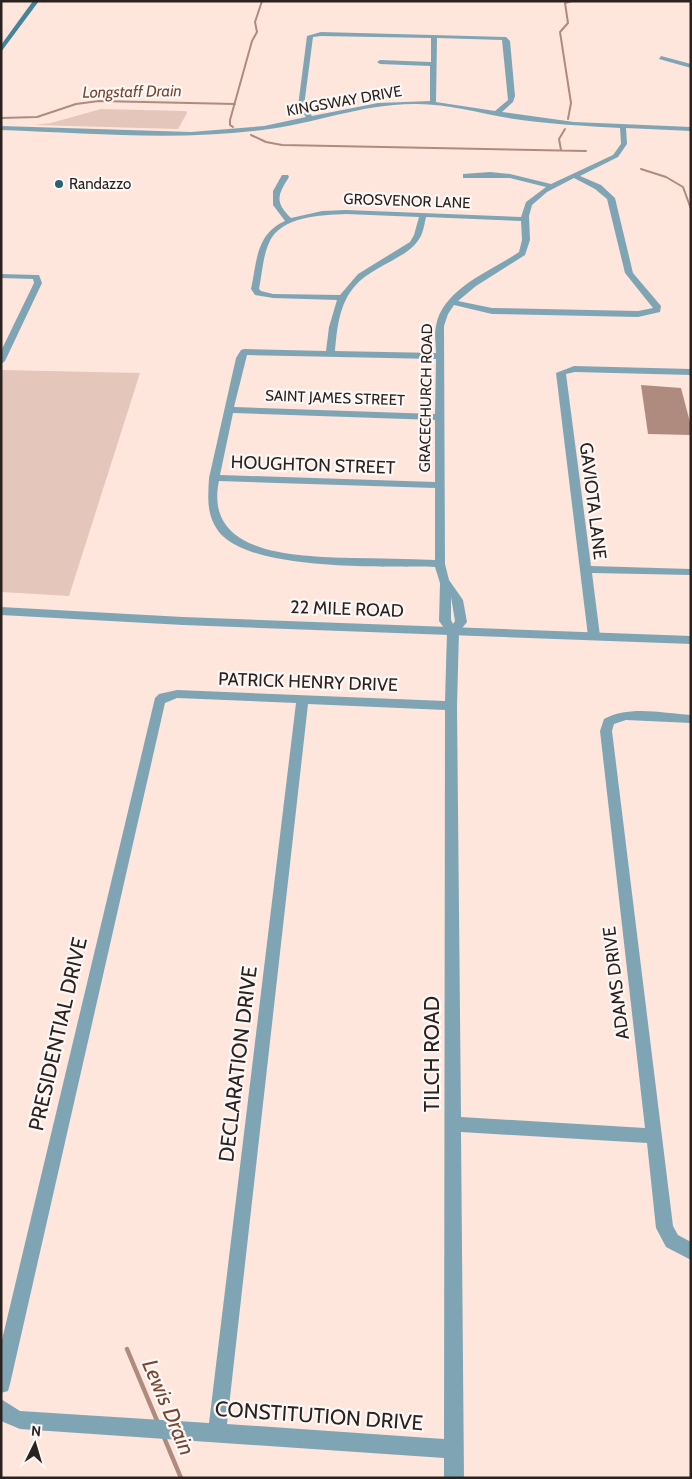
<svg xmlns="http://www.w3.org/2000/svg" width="692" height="1479" font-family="Cabin,sans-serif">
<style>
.green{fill:#e5c6ba}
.water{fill:#ae8b7e}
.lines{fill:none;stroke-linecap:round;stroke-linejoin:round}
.stream-far1{stroke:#ae8b7e;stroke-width:2}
.stream{stroke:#ae8b7e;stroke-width:4.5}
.minor{fill:#7fa5b5;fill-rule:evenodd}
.tertiary{fill:#7fa5b5;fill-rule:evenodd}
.secondary{fill:#46839a;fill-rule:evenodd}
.poi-dot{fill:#25637a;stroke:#fdf8f6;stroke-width:2}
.labels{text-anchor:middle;stroke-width:4.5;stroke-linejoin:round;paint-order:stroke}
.far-street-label{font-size:15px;fill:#2a221f;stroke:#fdf8f6}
.far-poi-label{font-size:15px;fill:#2a221f;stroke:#fdf8f6;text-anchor:start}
.far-water-label{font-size:16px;font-style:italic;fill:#784631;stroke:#fdf8f6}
.street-label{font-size:18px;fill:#2a221f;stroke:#fdf8f6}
.near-street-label{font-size:21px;fill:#2a221f;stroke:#fdf8f6}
.near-water-label{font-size:22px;font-style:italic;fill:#784631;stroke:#fdf8f6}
</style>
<rect width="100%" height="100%" fill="#fee6dd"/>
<path class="green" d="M 101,109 L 186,111 L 187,113 L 178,129 L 35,125 L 51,123 Z
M 1,370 L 140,373 L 69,596 L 1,592 Z"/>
<path class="water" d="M 641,385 L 681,388 L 691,426 L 691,435 L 648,434 Z"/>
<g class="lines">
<path class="stream-far1" d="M 1,118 L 37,117 L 76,104 L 99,101 L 235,104
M 568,119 L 571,103 L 560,32 L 568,23 L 565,3 L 572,1
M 233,127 L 230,125 L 230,120 L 252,41 L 257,32 L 255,22 L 262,1
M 251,135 L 266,142 L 282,145 L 586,151
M 561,150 L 559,139 L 565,129
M 641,169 L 666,177 L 683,187 L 691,209"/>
<path class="stream" d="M 127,1349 L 158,1423
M 163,1435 L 181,1478"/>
<path class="minor" d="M 321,32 L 506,37 L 510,41 L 515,96 L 513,102 L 502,112 L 574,122 L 691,127 L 691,131 L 626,128 L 627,144 L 618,157 L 580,176 L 601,185 L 615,198 L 633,273 L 661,306 L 660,312 L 638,317 L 492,314 L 454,305 L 448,314 L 444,326 L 445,564 L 449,580 L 463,600 L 467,622 L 459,632 L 457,706 L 461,1117 L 645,1128 L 600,731 L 604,719 C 628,705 664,713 691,715 L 691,723 L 626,720 L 614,724 L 612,731 L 673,1226 L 678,1235 L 691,1242 L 691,1260 L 666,1247 L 656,1228 L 647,1143 L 461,1132 L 464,1478 L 444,1478 L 444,1458 L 20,1429 L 1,1421 L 1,1399 L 20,1411 L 209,1423 L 296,703 L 177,698 L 165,703 L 10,1384 L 8,1391 L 1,1393 L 1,1344 L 155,698 L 159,694 L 177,690 L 445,701 L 447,632 L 439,621 L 440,583 L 435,567 C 386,566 251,572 219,532 C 206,515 208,498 209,478 L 236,358 L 241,350 L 244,349 L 326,351 L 329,327 L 337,300 L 273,298 L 255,295 L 251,289 C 257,261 256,234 285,221 L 273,205 L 273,191 L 282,175 L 288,175 L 289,177 C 277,196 275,202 291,218 L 322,211 L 346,210 L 521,217 L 526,202 L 546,187 L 510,178 L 463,178 L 463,174 L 490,172 L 510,174 L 551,184 L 613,155 L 621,144 L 620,128 C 584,126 549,124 514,119 C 482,114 450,104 417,104 C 364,103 314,124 262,130 C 175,141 88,133 1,130 L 1,126 L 191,132 L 264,126 L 306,117 L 298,106 L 307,36 ZM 321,36 L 431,38 L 431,62 L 380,60 L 377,62 L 380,64 L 430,66 L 430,101 L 378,103 L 312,116 L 304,106 L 313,37 ZM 437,38 L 502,40 L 508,100 L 495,111 L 436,102 ZM 574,178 L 595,189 L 607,199 L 625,273 L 653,308 L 638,311 L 492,308 L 458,301 L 476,286 L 525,255 L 530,240 L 529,216 L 532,205 L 547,192 ZM 346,214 L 419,217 L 414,235 L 410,242 L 358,274 L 340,295 L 273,294 L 261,291 L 259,289 C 262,274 263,256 269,243 C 280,216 322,215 346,214 ZM 426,217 L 521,221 L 522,240 L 519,252 C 491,271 442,289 436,326 C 434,334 436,344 436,353 L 335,351 C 337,329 339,304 355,286 C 371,267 406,258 417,242 C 423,235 424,226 426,217 ZM 247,355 L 436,359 L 435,414 L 234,407 ZM 233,413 L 435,420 L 435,482 L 220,475 ZM 219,481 L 435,488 L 435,560 C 407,559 379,558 351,558 C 301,556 203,557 219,481 ZM 451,597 L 455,621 L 453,624 L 451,620 ZM 308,704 L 445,710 L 444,1439 L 227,1424 Z
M 661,56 L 691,64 L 691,68 L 659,59 Z
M 1,274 L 36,275 L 39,275 L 42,283 L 5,361 L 1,364 L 1,351 L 34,283 L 33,279 L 1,278 Z
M 574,366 L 691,369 L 691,375 L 575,372 L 566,374 L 591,566 L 691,569 L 691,575 L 592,573 L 600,636 L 594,640 L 588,636 L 556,373 Z"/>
<path class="tertiary" d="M 1,607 L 183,617 L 691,636 L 691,644 L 183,625 L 1,615 Z"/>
<path class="secondary" d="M 33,1 L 39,1 L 1,52 L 1,45 Z"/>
</g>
<circle class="poi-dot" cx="59" cy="184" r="5"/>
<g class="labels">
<g class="far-street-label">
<text transform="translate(344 101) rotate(-10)" y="5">KINGSWAY DRIVE</text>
<text transform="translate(407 201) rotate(2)" y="5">GROSVENOR LANE</text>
<text transform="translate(335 398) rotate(2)" y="5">SAINT JAMES STREET</text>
<text transform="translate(426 398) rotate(-89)" y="5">GRACECHURCH ROAD</text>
</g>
<g class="far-poi-label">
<text x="69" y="189">Randazzo</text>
</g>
<g class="far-water-label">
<text transform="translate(132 91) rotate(-1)" y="6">Longstaff Drain</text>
</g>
<g class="street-label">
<text transform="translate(313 465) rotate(2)" y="6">HOUGHTON STREET</text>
<text transform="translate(593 501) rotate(83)" y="6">GAVIOTA LANE</text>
<text transform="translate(347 609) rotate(2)" y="6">22 MILE ROAD</text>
<text transform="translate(308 682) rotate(2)" y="6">PATRICK HENRY DRIVE</text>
<text transform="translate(616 983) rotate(-97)" y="6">ADAMS DRIVE</text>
</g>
<g class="near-street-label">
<text transform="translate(58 1034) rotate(-77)" y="7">PRESIDENTIAL DRIVE</text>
<text transform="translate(432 1054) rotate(-90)" y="7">TILCH ROAD</text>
<text transform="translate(238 1064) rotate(-83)" y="7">DECLARATION DRIVE</text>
<text transform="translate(319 1416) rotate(4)" y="7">CONSTITUTION DRIVE</text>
</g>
<g class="near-water-label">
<text transform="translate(169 1407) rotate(67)" y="8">Lewis Drain</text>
</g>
</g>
<rect width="692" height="1479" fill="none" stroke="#2a221f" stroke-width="5"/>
<g transform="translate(35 1444) rotate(5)" stroke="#fdf8f6" stroke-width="4" paint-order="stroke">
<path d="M0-4L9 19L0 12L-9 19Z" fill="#2a221f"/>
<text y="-8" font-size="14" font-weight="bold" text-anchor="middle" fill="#2a221f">N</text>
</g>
</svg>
